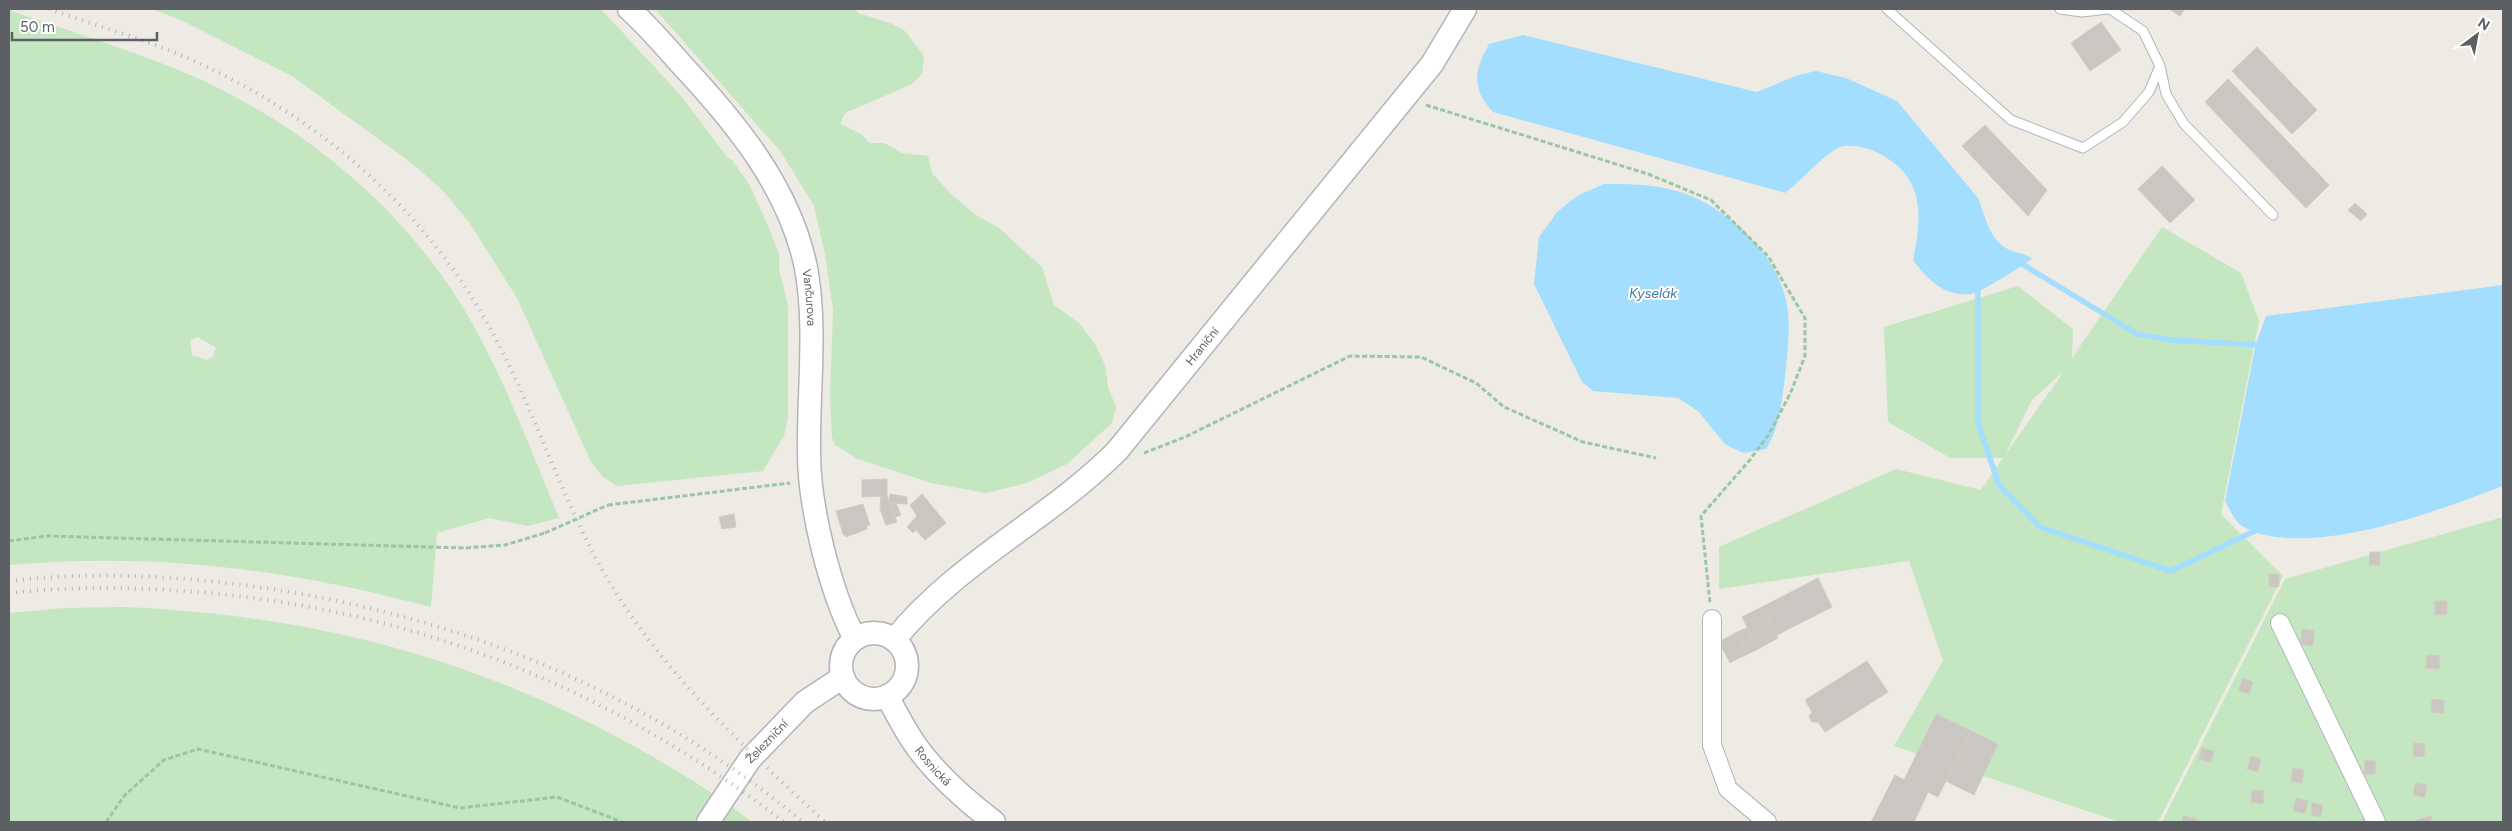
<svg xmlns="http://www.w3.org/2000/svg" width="2512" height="831" font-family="Figtree,sans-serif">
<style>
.green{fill:#c4e6c0;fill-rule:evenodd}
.water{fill:#a4defe}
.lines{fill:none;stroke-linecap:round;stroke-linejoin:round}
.stream{stroke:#a4defe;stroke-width:5.5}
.building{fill:#cac6c1;stroke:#d3ccc2}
.service-casing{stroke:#b1b5b9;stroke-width:11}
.minor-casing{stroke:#b1b5b9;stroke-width:20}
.tertiary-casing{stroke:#b1b5b9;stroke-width:25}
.path{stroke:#9ac6a3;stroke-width:3;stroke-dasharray:5 2.5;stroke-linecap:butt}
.service{stroke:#fff;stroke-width:9}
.minor{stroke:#fff;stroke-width:18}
.tertiary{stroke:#fff;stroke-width:22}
.rail{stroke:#b3b4b4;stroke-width:4;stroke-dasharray:1 6;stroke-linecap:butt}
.path-bridge{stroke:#9ac6a3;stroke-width:3;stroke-dasharray:5 2.5;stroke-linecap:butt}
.labels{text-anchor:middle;stroke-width:4;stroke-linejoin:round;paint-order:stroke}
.street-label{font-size:12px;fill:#5c6064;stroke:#fff}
.water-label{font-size:14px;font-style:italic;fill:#3e7aa7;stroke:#fff}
</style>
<rect width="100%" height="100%" fill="#eeebe4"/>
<path class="green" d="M 152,9 L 601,9 L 682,97 L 727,157 L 732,160 L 749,184 L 766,221 L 779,253 L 779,268 L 788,306 L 788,417 L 784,436 L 763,471 L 617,486 L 603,477 L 591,462 L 517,298 L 469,222 L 443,191 L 414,165 L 292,76 L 181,20 Z
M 655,9 L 855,9 L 858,13 L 890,23 L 905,31 L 924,56 L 922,74 L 912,84 L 845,113 L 840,124 L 861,134 L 870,143 L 884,143 L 902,153 L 928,156 L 932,173 L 951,194 L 976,215 L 999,228 L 1042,267 L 1054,305 L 1080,324 L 1096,346 L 1105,365 L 1108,387 L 1116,407 L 1112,423 L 1067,464 L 1027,483 L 986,493 L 931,483 L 858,459 L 835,445 L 832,437 L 830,397 L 833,310 L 825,254 L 814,206 L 781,152 Z
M 9,10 C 71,32 135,51 195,77 C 308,128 411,214 472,323 C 507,385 532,453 559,518 L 528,526 L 489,518 L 437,533 L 431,607 C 287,569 158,552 9,565 ZM 198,337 L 216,348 L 213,356 L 207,360 L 192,355 L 190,340 Z
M 2162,227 L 2241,273 L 2259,321 L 2221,514 L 2283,576 L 2158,822 L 2120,822 L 1894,746 L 1943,661 L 1909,561 L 1719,589 L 1719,547 L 1896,469 L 1981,490 L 2003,458 L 1950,458 L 1888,422 L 1884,327 L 2018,286 L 2073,329 L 2072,358 ZM 2062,373 L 2062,374 L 2005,455 L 2032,400 Z
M 2503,517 L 2503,822 L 2162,822 L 2285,579 Z
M 124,607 C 306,615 460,653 621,739 C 666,764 711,790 752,822 L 9,822 L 9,613 L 64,608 Z"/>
<path class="water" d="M 1523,35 L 1757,92 L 1798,75 L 1816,71 L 1846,78 L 1897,101 L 1978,198 C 1986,218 1989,241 2010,250 C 2018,254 2026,253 2032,259 C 2021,266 1981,293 1971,294 C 1944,297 1927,279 1913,260 C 1923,212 1924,175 1876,152 C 1866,147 1847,143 1838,148 C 1818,159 1803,180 1785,193 L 1493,112 C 1471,88 1474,71 1489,44 Z
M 1604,184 C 1627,184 1650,184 1673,190 C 1721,202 1775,250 1786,300 C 1791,322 1788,346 1786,368 C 1783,393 1780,428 1766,449 L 1743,453 L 1725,444 L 1698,411 L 1678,398 L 1593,391 L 1582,382 L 1534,284 L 1539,237 L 1557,212 L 1577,196 Z
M 2503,285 L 2503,486 C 2441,510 2304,562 2242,526 C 2235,522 2229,508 2225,501 L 2256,343 L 2266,316 Z"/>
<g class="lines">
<path class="stream" d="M 2017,261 L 2137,334 L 2170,340 L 2261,345
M 1978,285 L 1978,423 L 1999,485 L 2040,527 L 2171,571 L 2259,529"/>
</g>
<path class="building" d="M 2169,9 L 2185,9 L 2180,16 Z
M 2101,22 L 2121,50 L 2090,71 L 2071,43 Z
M 2257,47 L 2317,110 L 2292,134 L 2232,71 Z
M 2228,79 L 2329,185 L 2306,208 L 2205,102 Z
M 1985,125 L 2047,190 L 2028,216 L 1962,146 Z
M 2162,166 L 2195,200 L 2170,223 L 2138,189 Z
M 2355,203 L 2367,214 L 2361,221 L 2348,210 Z
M 887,479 L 887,496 L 862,497 L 862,480 Z
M 890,494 L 907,497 L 907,504 L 889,503 Z
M 922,494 L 946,523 L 925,540 L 916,530 L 913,533 L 907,527 L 917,516 L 910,505 Z
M 881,496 L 887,496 L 897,522 L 886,525 L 880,509 Z
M 889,503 L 896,503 L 901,515 L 895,517 Z
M 863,504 L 870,525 L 866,526 L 867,529 L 846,537 L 843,534 L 836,511 Z
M 734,514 L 736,527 L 722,529 L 719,517 Z
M 2370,552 L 2380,552 L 2380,565 L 2369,565 Z
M 2269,574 L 2279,574 L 2279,587 L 2269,587 Z
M 1818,578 L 1832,607 L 1777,635 L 1762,607 Z
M 2435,601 L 2447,601 L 2447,614 L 2435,615 Z
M 1762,607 L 1778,638 L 1769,643 L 1752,612 Z
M 1752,612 L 1769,643 L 1758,649 L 1742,617 Z
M 1747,628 L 1758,649 L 1748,654 L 1737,632 Z
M 2302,629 L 2314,631 L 2313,646 L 2301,644 Z
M 1737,632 L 1748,654 L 1739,658 L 1728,637 Z
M 1728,637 L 1739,658 L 1730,663 L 1719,642 Z
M 2427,655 L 2440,656 L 2439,669 L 2426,668 Z
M 1867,661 L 1888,692 L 1825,732 L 1818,722 L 1812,722 L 1809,716 L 1812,712 L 1805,700 Z
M 2242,678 L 2253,682 L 2249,694 L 2239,691 Z
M 2432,699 L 2444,700 L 2444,713 L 2431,712 Z
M 1936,714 L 1971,731 L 1938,797 L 1904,780 Z
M 1971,731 L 1998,744 L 1974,795 L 1946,781 Z
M 2414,743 L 2425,744 L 2424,757 L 2413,756 Z
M 2202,748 L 2214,751 L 2211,762 L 2199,759 Z
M 2251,756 L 2261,759 L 2258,772 L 2247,769 Z
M 2365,760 L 2376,761 L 2375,774 L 2364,774 Z
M 2293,768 L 2304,770 L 2302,783 L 2291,781 Z
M 1895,775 L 1928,792 L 1914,822 L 1871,822 Z
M 2415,783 L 2427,785 L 2425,797 L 2413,795 Z
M 2252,790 L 2264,791 L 2263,804 L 2251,802 Z
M 2296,798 L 2308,801 L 2305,813 L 2293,811 Z
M 2312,803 L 2323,805 L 2321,817 L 2311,815 Z
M 2183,816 L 2197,819 L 2197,822 L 2182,822 Z
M 2431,816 L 2432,822 L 2417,822 L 2416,820 Z"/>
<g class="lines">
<g class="service-casing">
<path id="service" d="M 1887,9 L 2011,120 L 2083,148 L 2123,122 L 2149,92 L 2160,66
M 2060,9 L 2082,12 L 2108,9
M 2110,9 L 2143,31 L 2160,66 L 2166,94 L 2184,124 L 2273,215"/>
</g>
<g class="minor-casing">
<path id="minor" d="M 1712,619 L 1712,745 L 1728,789 L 1767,822
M 2280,623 L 2376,822"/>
</g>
<g class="tertiary-casing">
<g id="tertiary">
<path id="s1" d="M 629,9 C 648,26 664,45 681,64 C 735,122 790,188 806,268 C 817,328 808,392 809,453 C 809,507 830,591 855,639"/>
<circle cx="874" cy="666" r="33"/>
<path id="s2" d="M 894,640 C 958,561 1047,521 1117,451 L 1432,64 L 1465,9"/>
<path id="s3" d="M 887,696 C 895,711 903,726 912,740 C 933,772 964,799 994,822"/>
<path id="s4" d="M 708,822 L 750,759 L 805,702 L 843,677"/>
</g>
</g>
<path class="path" d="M 1426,105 L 1648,174 L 1711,200 L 1768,256 L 1805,318 L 1805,356 L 1791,392 L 1769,434 L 1749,461 L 1701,516 L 1710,603
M 1144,453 L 1185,437 L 1350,356 L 1421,357 L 1476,383 L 1504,407 L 1583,442 L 1656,458
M 608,505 L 790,483
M 9,541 L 47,536 L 465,548 L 505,545 L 545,533
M 106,822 L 125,795 L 164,760 L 198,749 L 460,808 L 557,797 L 622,822"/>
<use href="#service" class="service"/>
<use href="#minor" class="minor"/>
<use href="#tertiary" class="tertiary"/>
<path class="rail" d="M 49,9 C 100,27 154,42 203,65 C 330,125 435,219 499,345 C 542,428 568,519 620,599 C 675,684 751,754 825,822
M 9,581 C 84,572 160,575 235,584 C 445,610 639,686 803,822
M 9,593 C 85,585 161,587 237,596 C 441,620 621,697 784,822"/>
<path class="path-bridge" d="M 545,533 L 608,505"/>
</g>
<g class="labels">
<g class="street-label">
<text dy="4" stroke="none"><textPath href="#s1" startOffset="348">Vančurova</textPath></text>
<text dy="4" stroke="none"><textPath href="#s2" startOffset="428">Hraniční</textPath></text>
<text dy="4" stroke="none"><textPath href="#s4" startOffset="100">Železniční</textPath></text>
<text dy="4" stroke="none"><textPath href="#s3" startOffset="84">Rosnická</textPath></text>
</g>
<g class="water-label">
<text x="1653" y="298">Kyselák</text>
</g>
</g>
<rect width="2512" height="831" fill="none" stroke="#5c6064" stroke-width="20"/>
<g transform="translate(2477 35) rotate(32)" stroke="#ffffff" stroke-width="4" paint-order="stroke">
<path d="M0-4L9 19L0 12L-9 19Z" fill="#5c6064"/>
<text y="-8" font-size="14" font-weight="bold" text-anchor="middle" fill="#5c6064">N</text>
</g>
<path d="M12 32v8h145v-8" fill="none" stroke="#5c6064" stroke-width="2.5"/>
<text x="20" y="32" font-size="15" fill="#5c6064" stroke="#ffffff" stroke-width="4" paint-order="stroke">50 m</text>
</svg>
